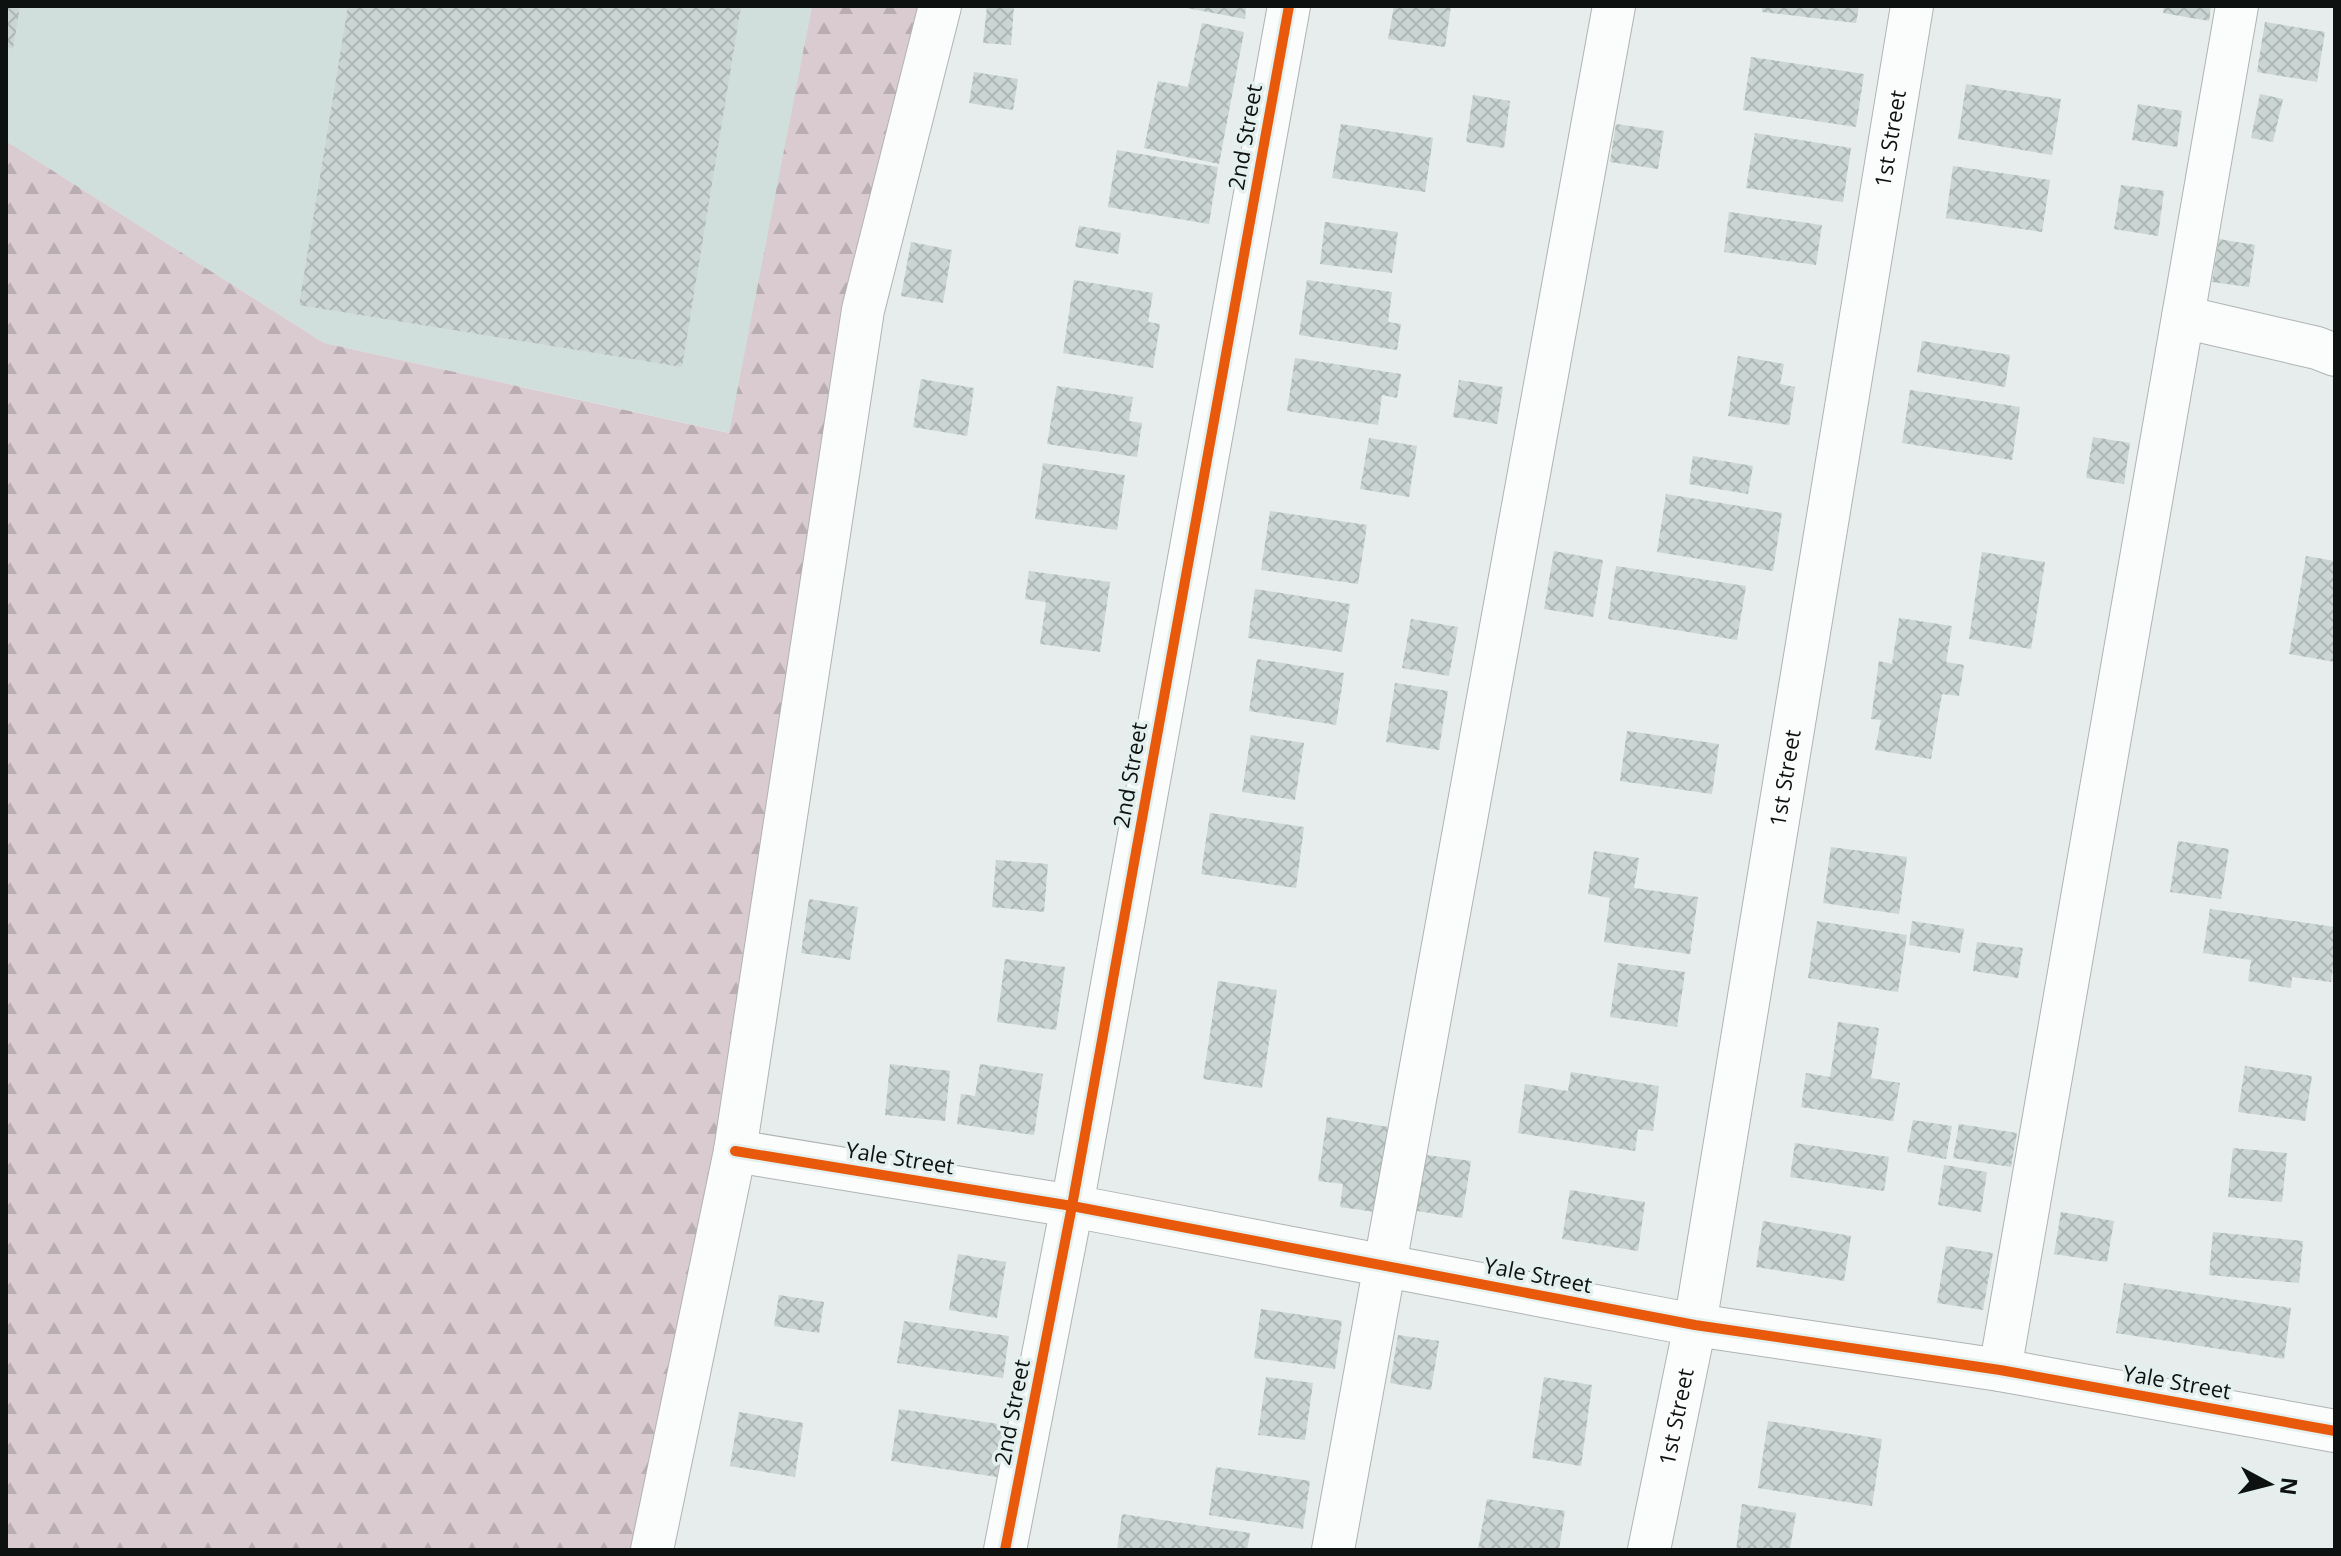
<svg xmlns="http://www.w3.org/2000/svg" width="2341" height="1556" font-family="'Open Sans',sans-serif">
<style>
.built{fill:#d1dfdc}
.forest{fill:url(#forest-firs)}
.building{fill:url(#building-cross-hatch)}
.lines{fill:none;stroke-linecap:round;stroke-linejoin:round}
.minor-casing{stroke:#afb4b3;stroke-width:44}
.minor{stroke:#fbfcfc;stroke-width:42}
.cycleway-casing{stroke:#e3f0ee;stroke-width:15}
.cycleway{stroke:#e8590c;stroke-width:10}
.labels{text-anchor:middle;stroke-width:7;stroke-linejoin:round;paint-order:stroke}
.street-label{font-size:22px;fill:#0d1110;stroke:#e3f0ee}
</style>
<defs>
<pattern id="forest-firs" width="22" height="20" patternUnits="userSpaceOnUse" patternTransform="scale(2)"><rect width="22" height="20" fill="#dacbd1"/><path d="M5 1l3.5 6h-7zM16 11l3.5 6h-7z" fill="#baadb2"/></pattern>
<pattern id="building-cross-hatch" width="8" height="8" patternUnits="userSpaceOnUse" patternTransform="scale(2)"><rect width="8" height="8" fill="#cbd6d4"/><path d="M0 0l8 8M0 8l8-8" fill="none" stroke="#adb7b5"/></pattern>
</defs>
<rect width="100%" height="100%" fill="#e6edec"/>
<path class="built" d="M 6,6 L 812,6 L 730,433 L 324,343 L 6,141 Z"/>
<path class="forest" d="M 812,6 L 940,6 L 652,1550 L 6,1550 L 6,141 L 324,343 L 729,433 Z"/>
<path class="building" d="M 6,6 L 20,6 L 13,49 L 6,47 Z
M 348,6 L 741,6 L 682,367 L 299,305 Z
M 987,6 L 1014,6 L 1011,45 L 983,43 Z
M 1176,6 L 1246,6 L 1245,19 Z
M 1394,6 L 1451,6 L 1445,47 L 1388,39 Z
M 1762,6 L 1859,6 L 1856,23 L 1762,12 Z
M 2164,6 L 2211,6 L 2209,21 L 2163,13 Z
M 2265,22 L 2325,32 L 2317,82 L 2257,72 Z
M 1202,23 L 1244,32 L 1219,164 L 1144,148 L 1158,81 L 1188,87 Z
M 1751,57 L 1864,74 L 1856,127 L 1743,110 Z
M 974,72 L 1018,79 L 1013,110 L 969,103 Z
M 1966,84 L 2061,99 L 2052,155 L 1958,139 Z
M 2260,94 L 2283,99 L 2273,142 L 2251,138 Z
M 1473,95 L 1510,101 L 1504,148 L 1466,142 Z
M 2138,104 L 2182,111 L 2177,147 L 2132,140 Z
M 1341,124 L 1433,138 L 1425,192 L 1332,178 Z
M 1616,124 L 1664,131 L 1658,169 L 1610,162 Z
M 1755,133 L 1851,148 L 1843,202 L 1746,188 Z
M 1117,150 L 1218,167 L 1209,224 L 1108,207 Z
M 1953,166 L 2050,180 L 2042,232 L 1946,218 Z
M 2121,185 L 2164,191 L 2158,236 L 2114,229 Z
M 1729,212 L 1822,225 L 1816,265 L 1724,252 Z
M 1325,222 L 1398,232 L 1392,273 L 1320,264 Z
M 1079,226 L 1121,233 L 1118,254 L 1075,247 Z
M 2219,239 L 2255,245 L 2249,287 L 2212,282 Z
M 911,242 L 952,250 L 943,303 L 901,296 Z
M 1074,280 L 1153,293 L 1148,322 L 1160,324 L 1153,368 L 1063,353 Z
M 1307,280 L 1392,292 L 1388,322 L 1401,324 L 1397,350 L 1299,335 Z
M 1922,341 L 2010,355 L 2005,387 L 1917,372 Z
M 1738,356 L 1784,364 L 1780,384 L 1795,387 L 1789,425 L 1728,416 Z
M 1295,358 L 1401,374 L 1397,398 L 1382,395 L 1378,425 L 1287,411 Z
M 921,379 L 974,388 L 967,436 L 913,427 Z
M 1459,380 L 1503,387 L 1497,424 L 1453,417 Z
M 1057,386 L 1133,397 L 1129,421 L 1142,423 L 1137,457 L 1047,444 Z
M 1910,390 L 2020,407 L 2012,460 L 1902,443 Z
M 2093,437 L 2130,443 L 2124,484 L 2086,478 Z
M 1369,438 L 1417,446 L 1409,497 L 1360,489 Z
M 1693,456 L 1753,466 L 1748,494 L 1689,484 Z
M 1043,463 L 1125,475 L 1117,530 L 1035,519 Z
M 1666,494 L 1782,513 L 1773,571 L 1657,552 Z
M 1270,511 L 1367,525 L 1358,584 L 1261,570 Z
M 1554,551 L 1603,560 L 1593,617 L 1544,609 Z
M 1982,552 L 2045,562 L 2031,649 L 1969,639 Z
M 2306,556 L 2335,561 L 2335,662 L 2289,654 Z
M 1616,566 L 1746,586 L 1737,640 L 1608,619 Z
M 1029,571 L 1110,582 L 1100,652 L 1040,644 L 1046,602 L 1025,599 Z
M 1255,589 L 1350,604 L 1342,652 L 1248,638 Z
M 1899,618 L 1952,626 L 1946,662 L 1964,665 L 1959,696 L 1942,694 L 1931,759 L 1875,750 L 1881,720 L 1871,719 L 1879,661 L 1892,664 Z
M 1411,619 L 1458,627 L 1449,676 L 1402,668 Z
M 1257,659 L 1344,673 L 1336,725 L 1249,711 Z
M 1395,683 L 1448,691 L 1439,750 L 1386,742 Z
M 1627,731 L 1719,744 L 1712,794 L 1620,781 Z
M 1251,735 L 1304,743 L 1295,800 L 1242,792 Z
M 1210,813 L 1304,827 L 1296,888 L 1201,874 Z
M 2178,841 L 2229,849 L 2221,899 L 2170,892 Z
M 1831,847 L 1907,857 L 1899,914 L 1823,903 Z
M 1594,851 L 1639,858 L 1634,888 L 1698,897 L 1690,954 L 1604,942 L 1610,898 L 1588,894 Z
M 996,860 L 1048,864 L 1044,912 L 992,907 Z
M 809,899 L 858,907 L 850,960 L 801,953 Z
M 2210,909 L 2335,927 L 2335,953 L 2331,982 L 2292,977 L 2291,988 L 2248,981 L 2251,960 L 2203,953 Z
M 1817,921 L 1907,935 L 1898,992 L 1808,978 Z
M 1912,921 L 1964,929 L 1960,953 L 1909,945 Z
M 1977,942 L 2023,948 L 2018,978 L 1973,971 Z
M 1005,959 L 1065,967 L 1056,1030 L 997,1022 Z
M 1618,963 L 1685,972 L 1677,1027 L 1610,1017 Z
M 1218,981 L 1277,990 L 1262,1088 L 1203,1079 Z
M 1838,1022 L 1879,1028 L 1871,1078 L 1900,1083 L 1893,1121 L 1801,1107 L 1806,1073 L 1830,1077 Z
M 890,1064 L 950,1071 L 945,1121 L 885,1115 Z
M 980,1064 L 1043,1074 L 1034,1135 L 957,1124 L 961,1094 L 975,1096 Z
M 2245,1066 L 2312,1076 L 2305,1121 L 2238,1112 Z
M 1571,1072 L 1659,1086 L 1653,1131 L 1638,1129 L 1635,1151 L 1518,1133 L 1525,1084 L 1568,1091 Z
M 1327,1117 L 1388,1127 L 1375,1212 L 1340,1207 L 1343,1184 L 1318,1181 Z
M 1913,1120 L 1952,1126 L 1946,1159 L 1907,1152 Z
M 1959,1124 L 2017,1133 L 2011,1167 L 1953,1158 Z
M 1795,1143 L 1889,1157 L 1884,1191 L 1790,1177 Z
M 2233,1148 L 2287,1153 L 2282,1202 L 2228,1197 Z
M 1419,1154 L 1471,1161 L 1462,1218 L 1411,1210 Z
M 1944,1165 L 1987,1172 L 1981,1212 L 1938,1205 Z
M 1570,1190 L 1645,1202 L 1638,1251 L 1562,1239 Z
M 2061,1212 L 2114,1221 L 2107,1262 L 2054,1254 Z
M 1763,1221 L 1851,1236 L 1844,1281 L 1756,1267 Z
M 2213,1232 L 2303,1241 L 2299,1283 L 2209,1275 Z
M 1946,1246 L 1993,1253 L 1983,1310 L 1937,1303 Z
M 958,1254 L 1006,1262 L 997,1318 L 949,1310 Z
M 2124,1283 L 2291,1308 L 2284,1359 L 2116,1333 Z
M 779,1295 L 824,1302 L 819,1333 L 774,1326 Z
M 1261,1309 L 1342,1321 L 1335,1369 L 1254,1358 Z
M 904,1321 L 1009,1336 L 1003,1378 L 897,1363 Z
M 1398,1335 L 1439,1341 L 1431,1390 L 1390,1383 Z
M 1266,1377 L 1313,1383 L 1305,1440 L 1258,1435 Z
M 1544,1377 L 1592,1385 L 1581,1466 L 1532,1458 Z
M 899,1409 L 1005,1425 L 997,1477 L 891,1461 Z
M 739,1412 L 803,1423 L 795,1477 L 730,1466 Z
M 1768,1421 L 1882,1439 L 1872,1506 L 1758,1488 Z
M 1216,1467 L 1310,1481 L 1303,1529 L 1209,1515 Z
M 1487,1499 L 1565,1511 L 1559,1550 L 1478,1550 Z
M 1742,1504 L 1796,1513 L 1790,1550 L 1736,1550 Z
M 1122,1514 L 1250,1533 L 1247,1550 L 1117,1550 Z"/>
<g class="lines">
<g class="minor-casing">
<g id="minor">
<path d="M 2183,317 L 2317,348 L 2335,355"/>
<path d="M 735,1151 L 1072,1206 L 1695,1325 L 2000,1370 L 2335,1431"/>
<path d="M 2000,1370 L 2237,6"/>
<path d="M 652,1550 L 735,1151 L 863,310 L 940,6"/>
<path d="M 1005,1550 L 1072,1206 L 1289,6"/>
<path d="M 1333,1550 L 1614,6"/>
<path id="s1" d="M 1649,1550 L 1695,1325 L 1912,6"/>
</g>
</g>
<use href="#minor" class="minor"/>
<g class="cycleway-casing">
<path id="cycleway" d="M 735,1151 L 1072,1206 L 1695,1325 L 2000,1370 L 2335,1431
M 1005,1550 L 1072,1206 L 1289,6"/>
</g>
<use href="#cycleway" class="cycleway"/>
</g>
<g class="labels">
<g class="street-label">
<text transform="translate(1245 137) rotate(-80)" y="8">2nd Street</text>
<text dy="8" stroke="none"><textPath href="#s1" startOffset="1432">1st Street</textPath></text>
<text transform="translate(1130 775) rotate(-80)" y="8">2nd Street</text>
<text dy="8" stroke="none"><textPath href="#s1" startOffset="784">1st Street</textPath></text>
<text transform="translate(900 1158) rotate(9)" y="8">Yale Street</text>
<text transform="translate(1538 1275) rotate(11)" y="8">Yale Street</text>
<text transform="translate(2177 1382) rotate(10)" y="8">Yale Street</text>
<text transform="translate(1012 1412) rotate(-79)" y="8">2nd Street</text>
<text dy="8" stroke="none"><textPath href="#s1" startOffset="136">1st Street</textPath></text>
</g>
</g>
<rect width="2341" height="1556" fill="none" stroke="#0d1110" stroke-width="16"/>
<g transform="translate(2269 1484) rotate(97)" stroke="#e3f0ee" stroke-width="6" paint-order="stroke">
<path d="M0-6L14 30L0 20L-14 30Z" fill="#0d1110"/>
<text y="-12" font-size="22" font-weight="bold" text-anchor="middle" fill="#0d1110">N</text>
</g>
</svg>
